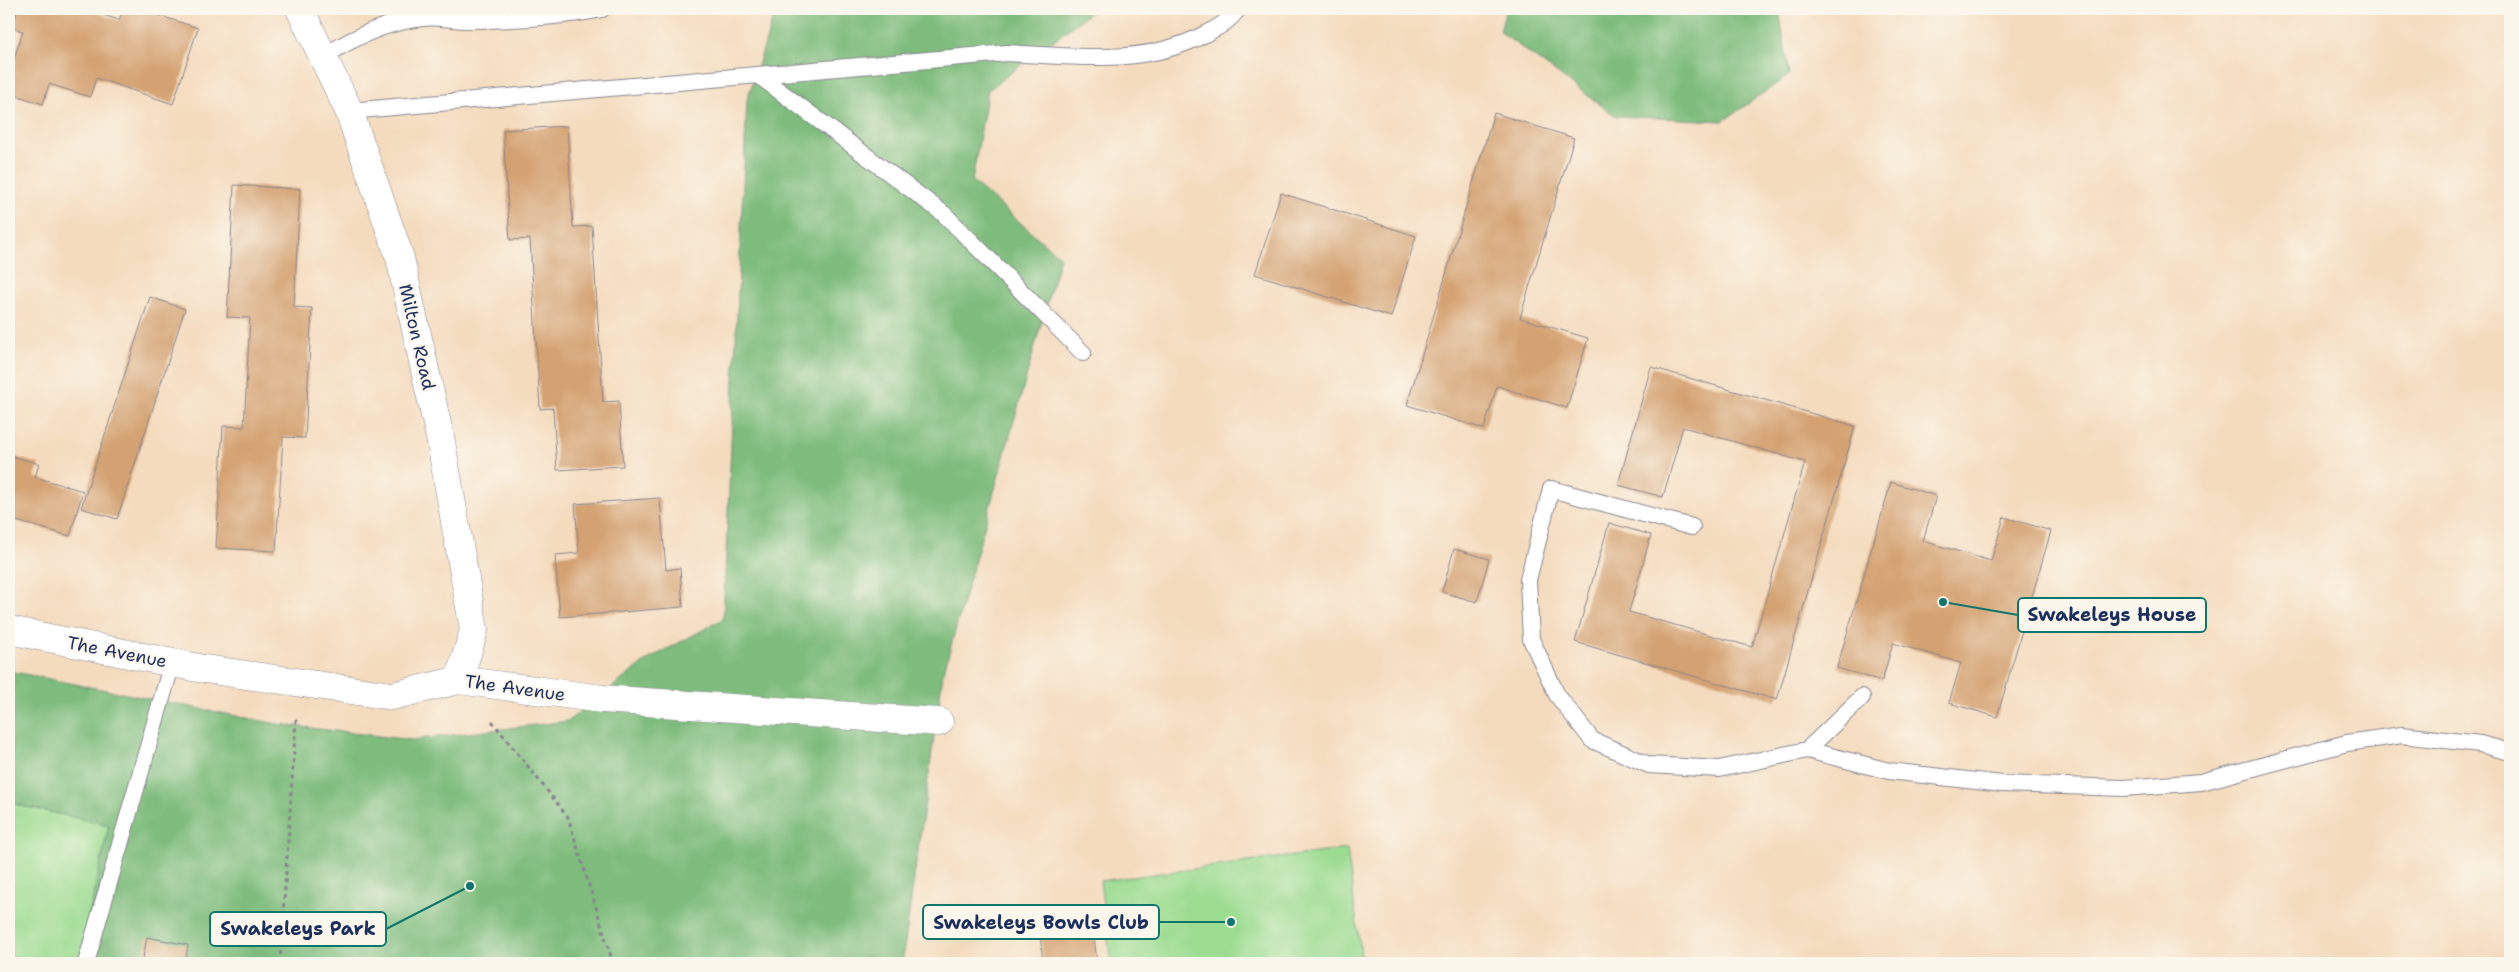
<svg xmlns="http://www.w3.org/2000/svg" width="2519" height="972" font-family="'Shantell Sans',sans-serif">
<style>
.green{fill:#9cdc91;stroke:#5c8678}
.forest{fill:#7dbc7b;stroke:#4c766c}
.building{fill:#d4a272}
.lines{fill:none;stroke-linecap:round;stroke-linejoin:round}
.lane-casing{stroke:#88858e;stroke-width:18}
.street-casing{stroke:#88858e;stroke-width:29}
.path{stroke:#88858e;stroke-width:3;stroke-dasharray:4 4;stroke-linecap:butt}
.lane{stroke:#fff;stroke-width:16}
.street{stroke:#fff;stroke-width:28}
.labels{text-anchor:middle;stroke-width:4.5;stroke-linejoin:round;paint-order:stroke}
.street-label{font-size:18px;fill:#1b2f5e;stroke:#fbf7ec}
.leader{fill:none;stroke:#0f766e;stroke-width:2}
.callout-dot{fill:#0f766e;stroke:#fbf7ec;stroke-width:2}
.callout{fill:#fbf7ec;stroke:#0f766e;stroke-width:2}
.callout-label{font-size:19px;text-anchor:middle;font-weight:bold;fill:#1b2f5e}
</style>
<rect width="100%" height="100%" fill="#fbf7ec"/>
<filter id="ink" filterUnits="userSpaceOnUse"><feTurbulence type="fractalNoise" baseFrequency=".02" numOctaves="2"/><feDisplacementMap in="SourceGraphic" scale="10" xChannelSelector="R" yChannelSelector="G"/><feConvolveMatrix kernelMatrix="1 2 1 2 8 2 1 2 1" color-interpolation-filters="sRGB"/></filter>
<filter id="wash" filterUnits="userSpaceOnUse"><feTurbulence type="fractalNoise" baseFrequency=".0096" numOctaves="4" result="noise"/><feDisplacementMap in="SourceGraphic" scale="20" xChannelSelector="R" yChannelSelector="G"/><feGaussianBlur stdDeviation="1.12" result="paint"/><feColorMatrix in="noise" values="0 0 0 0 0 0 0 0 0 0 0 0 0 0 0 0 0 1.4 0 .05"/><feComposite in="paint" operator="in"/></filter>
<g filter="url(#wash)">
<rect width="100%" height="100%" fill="#f4dbbe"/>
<path class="green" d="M 9,803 L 109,825 L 79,963 L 9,963 Z
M 1347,849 L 1362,963 L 1111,963 L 1100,881 Z"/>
<path class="forest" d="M 776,9 L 1095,9 L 988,90 L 972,181 L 1060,257 L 943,674 L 902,963 L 79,963 L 109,825 L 9,803 L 9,671 L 277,724 L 412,740 L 568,721 L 649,659 L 723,619 L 747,100 Z
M 1506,9 L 1779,9 L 1789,75 L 1723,121 L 1616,116 L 1500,32 Z"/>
<g id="blocks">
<path class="building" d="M 18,9 L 84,9 L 119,20 L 123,9 L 139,9 L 198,28 L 173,104 L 96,78 L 90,97 L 49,84 L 43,104 L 9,93 L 9,74 L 23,31 L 12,28 Z
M 1494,113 L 1574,138 L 1520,318 L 1588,338 L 1567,408 L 1497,386 L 1484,429 L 1407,405 Z
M 567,126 L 573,227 L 592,226 L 603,402 L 619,401 L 623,466 L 557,470 L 553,408 L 540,409 L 530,239 L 510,240 L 503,130 Z
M 234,185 L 300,189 L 294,307 L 312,308 L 305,438 L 283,437 L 276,551 L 216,548 L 223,426 L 244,427 L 250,318 L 227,317 Z
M 1281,193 L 1416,236 L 1391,317 L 1255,274 Z
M 150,297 L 185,309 L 117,519 L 81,508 Z
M 1651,367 L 1855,426 L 1777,700 L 1575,642 L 1609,523 L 1651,535 L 1629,612 L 1752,647 L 1805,462 L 1683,427 L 1663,497 L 1618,485 Z
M 9,455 L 39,464 L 35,477 L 83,491 L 70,536 L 9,519 Z
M 1891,482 L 1936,496 L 1923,541 L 1991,561 L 2004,517 L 2051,531 L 1997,717 L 1949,703 L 1961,663 L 1893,643 L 1882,681 L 1837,668 Z
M 660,498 L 666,570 L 680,568 L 683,607 L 560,617 L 555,555 L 579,553 L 575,504 Z
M 1454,549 L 1489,559 L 1477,602 L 1442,592 Z
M 1093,927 L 1097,963 L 1043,963 L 1040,933 Z
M 147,937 L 188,945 L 185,963 L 142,963 Z"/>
</g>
</g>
<g filter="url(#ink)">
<use href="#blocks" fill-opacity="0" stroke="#88858e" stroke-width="1"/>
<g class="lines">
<g class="lane-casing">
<path id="lane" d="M 323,57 C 352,38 387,22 422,18 C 437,16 453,20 468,20 C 513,20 558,18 602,9
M 758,75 L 944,214 L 1083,353
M 349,111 L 1007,53 C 1073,56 1144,67 1205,34 C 1219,27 1228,22 1238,9
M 1692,527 L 1551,489 L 1528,580 L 1531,639 L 1557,695 L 1592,740 L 1649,765 L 1719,769 L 1807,750 L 1889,771 L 2002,784 L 2124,788 L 2201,782 L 2347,743 L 2402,735 L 2480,744 L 2510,752
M 1807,750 L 1862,697
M 86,963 L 172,663"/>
</g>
<g class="street-casing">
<path id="street" d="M 300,9 L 349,111 L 400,258 L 441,442 L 474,630 L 459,680
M 9,630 L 198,668 L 392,696 L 459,680 L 602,699 L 939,722"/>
</g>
<path class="path" d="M 492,721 L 568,817 L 613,963
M 280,963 L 296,719"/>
<use href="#lane" class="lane"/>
<use href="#street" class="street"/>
</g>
</g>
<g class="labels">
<g class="street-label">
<text transform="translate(417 337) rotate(77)" y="6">Milton Road</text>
<text transform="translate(117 652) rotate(11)" y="6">The Avenue</text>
<text transform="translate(515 688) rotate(8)" y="6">The Avenue</text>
</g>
</g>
<path class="leader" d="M1943 602L2018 615M1231 922L1159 922M470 886L386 929"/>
<g class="callout-dot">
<circle cx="1943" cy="602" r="5"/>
<circle cx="1231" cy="922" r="5"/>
<circle cx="470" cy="886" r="5"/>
</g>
<g class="callout">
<rect x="2018" y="598" width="188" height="34" rx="5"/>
<rect x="923" y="905" width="236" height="34" rx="5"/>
<rect x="210" y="912" width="176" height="34" rx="5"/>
</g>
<g class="callout-label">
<text x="2112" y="621">Swakeleys House</text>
<text x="1041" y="929">Swakeleys Bowls Club</text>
<text x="298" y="935">Swakeleys Park</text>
</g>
<rect width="2519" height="972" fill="none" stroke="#fbf7ec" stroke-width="30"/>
</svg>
